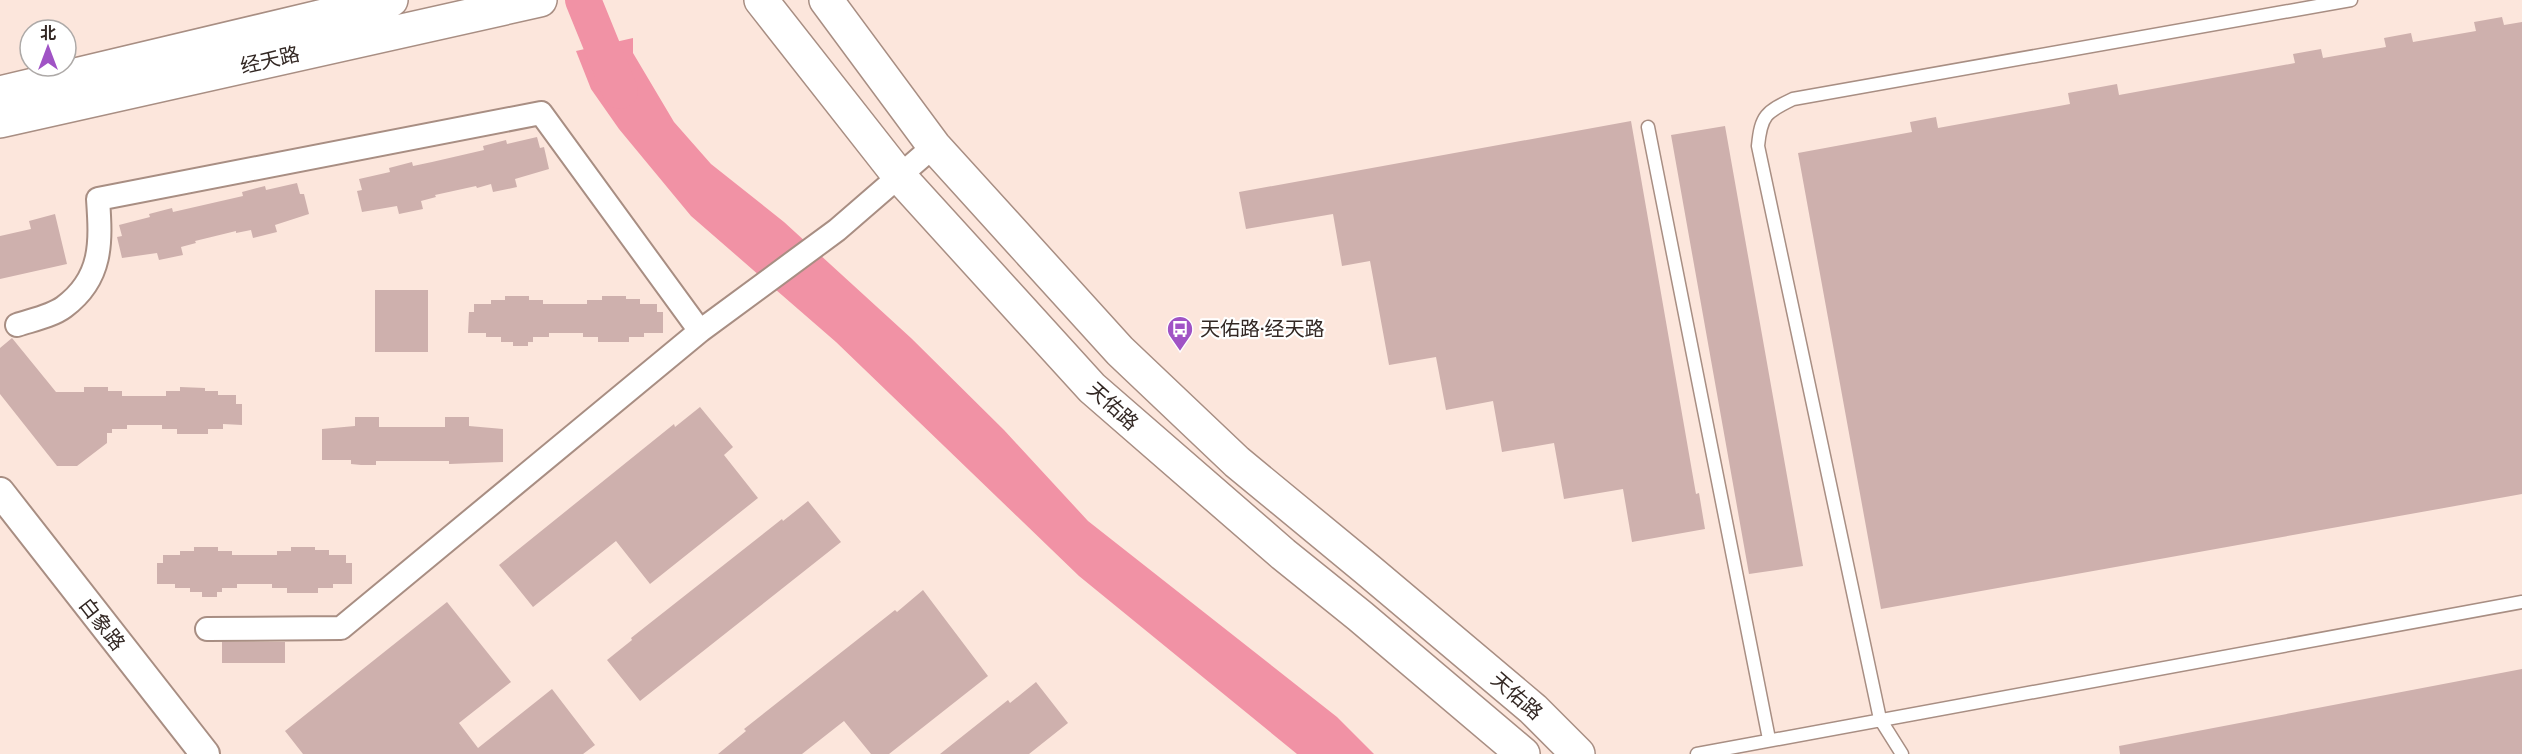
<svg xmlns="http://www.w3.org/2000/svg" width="2522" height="754" font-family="'Public Sans','Noto Sans SC',sans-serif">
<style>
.water{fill:#f192a5}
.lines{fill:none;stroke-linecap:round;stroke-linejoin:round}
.river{stroke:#f192a5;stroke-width:36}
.building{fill:#ceb0ad}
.service-casing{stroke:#a88e83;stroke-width:15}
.minor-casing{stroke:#a88e83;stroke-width:26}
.tertiary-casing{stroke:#a88e83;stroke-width:32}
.secondary-casing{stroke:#a88e83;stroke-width:36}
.service{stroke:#fff;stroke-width:12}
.minor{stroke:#fff;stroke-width:22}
.tertiary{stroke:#fff;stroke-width:28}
.secondary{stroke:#fff;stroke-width:33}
.labels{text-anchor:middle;stroke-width:4.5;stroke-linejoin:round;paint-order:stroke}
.street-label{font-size:20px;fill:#332824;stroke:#fff}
.poi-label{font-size:20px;fill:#332824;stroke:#fff;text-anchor:start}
</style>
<rect width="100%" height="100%" fill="#fce6dc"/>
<path class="water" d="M 633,38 L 633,53 L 674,122 L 711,164 L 784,222 L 911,338 L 1004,430 L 1088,521 L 1337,717 L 1374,754 L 1297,754 L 1079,576 L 836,342 L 691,216 L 619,129 L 591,89 L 576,51 Z"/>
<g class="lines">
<path class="river" d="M 583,0 L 620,91"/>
</g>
<path class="building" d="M 2502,17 L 2504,25 L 2522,22 L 2522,494 L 1881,609 L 1798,153 L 1912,132 L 1910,122 L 1936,117 L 1938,128 L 2070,104 L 2068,93 L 2117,84 L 2119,95 L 2295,63 L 2293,54 L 2321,49 L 2323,58 L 2386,47 L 2384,38 L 2411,33 L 2413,42 L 2476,31 L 2474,22 Z
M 1631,121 L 1696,494 L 1699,493 L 1705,529 L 1632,542 L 1623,489 L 1564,499 L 1554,443 L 1502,452 L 1493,401 L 1446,410 L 1436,357 L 1389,365 L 1370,261 L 1342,266 L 1333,214 L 1246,229 L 1239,192 Z
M 1725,126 L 1803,566 L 1749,574 L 1671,135 Z
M 537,137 L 540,148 L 544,147 L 549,169 L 515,179 L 517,187 L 493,192 L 491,184 L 477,188 L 476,186 L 435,195 L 436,197 L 421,201 L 423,209 L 399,214 L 397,206 L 362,212 L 357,191 L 362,190 L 359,179 L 390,172 L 389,168 L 412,162 L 413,166 L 432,162 L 484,150 L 483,146 L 506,140 L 507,144 Z
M 297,183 L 300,194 L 304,194 L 309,214 L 275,225 L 277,232 L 253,238 L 251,230 L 236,233 L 236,231 L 195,241 L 196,243 L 181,247 L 183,255 L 159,260 L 157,253 L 122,258 L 117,237 L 122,236 L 119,225 L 150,217 L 149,214 L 172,208 L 173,212 L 243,196 L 242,192 L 265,186 L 266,190 Z
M 55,214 L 67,264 L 0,279 L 0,236 L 31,229 L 29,221 Z
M 375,290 L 428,290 L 428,352 L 375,352 Z
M 505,296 L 529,296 L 529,300 L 543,300 L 543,304 L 587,304 L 587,300 L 602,300 L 602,296 L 626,296 L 626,299 L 640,299 L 640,304 L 657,304 L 657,312 L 663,312 L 663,333 L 644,333 L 644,337 L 629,337 L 629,342 L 598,342 L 598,337 L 583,337 L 583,333 L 549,333 L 549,337 L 533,337 L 533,342 L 528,342 L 528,346 L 513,346 L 513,342 L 501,342 L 501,337 L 486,337 L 486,333 L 468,333 L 469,312 L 474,312 L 474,304 L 491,304 L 491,300 L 505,300 Z
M 12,338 L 56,392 L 84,392 L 84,387 L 108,387 L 108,391 L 122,391 L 122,396 L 166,396 L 166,391 L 180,391 L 180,387 L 205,388 L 205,391 L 218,391 L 218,395 L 236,395 L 236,404 L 242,404 L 242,425 L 223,424 L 223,429 L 208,429 L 208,434 L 177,434 L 177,429 L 162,429 L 162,425 L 127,425 L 127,429 L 112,429 L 112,433 L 107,433 L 107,443 L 77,466 L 57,466 L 0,394 L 0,348 Z
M 700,407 L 733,447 L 724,455 L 758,498 L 650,584 L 616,541 L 533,607 L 499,565 L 674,424 L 675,427 Z
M 355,417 L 379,417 L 379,427 L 445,427 L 445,417 L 469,417 L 469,426 L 503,429 L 503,462 L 449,464 L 449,461 L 376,461 L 376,465 L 361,465 L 351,464 L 351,460 L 322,460 L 322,429 L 355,426 Z
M 808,501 L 841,542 L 640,701 L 607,660 L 632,640 L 631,638 L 782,519 L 783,521 Z
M 194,547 L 218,547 L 218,551 L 232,551 L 232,555 L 277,555 L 277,551 L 291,551 L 291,547 L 315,547 L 315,550 L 329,550 L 329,555 L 346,555 L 346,563 L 352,563 L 352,584 L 333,584 L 333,588 L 318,588 L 318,593 L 287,593 L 287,588 L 272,588 L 272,584 L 237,584 L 237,588 L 222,588 L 222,592 L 217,592 L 217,597 L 202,597 L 202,592 L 190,592 L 190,588 L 175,588 L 175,584 L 157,584 L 157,563 L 163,563 L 163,555 L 180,555 L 180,551 L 194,551 Z
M 923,590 L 988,676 L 889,754 L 871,754 L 844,721 L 802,754 L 718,754 L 746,731 L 744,729 L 895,610 L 897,612 Z
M 447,602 L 511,682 L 459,723 L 478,748 L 552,689 L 595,745 L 583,754 L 303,754 L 285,731 Z
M 222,642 L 285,642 L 285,663 L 222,663 Z
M 2522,669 L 2522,754 L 2120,754 L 2119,746 Z
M 1036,682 L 1068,723 L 1029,754 L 940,754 L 1008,700 L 1010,703 Z"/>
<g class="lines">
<g class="service-casing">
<path id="service" d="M 1648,127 L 1769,739
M 1697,754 L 2522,602
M 1902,754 L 1880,719 L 1758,146 C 1761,115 1766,112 1793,99 L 2351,0"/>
</g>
<g class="minor-casing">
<path id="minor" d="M 17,325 C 32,320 52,316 64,307 C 103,278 101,242 98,199 L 541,113 L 700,331
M 207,629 L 341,628 L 700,331 L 837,230 L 934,146"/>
</g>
<g class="tertiary-casing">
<path id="tertiary" d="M 0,492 L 205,754"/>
</g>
<g class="secondary-casing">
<path id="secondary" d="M 761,0 L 900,177 L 1092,388 L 1283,554 L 1360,616 L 1523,754
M 826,0 L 934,146 L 1120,351 L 1237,462 L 1368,570 L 1533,709 L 1578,754
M 0,93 L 391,0
M 0,121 L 540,0"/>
</g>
<use href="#service" class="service"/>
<use href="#minor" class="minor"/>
<use href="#tertiary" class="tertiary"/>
<use href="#secondary" class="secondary"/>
</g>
<defs>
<g id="bus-pin" transform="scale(1.35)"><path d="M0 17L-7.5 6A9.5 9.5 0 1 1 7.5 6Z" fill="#a053c5" stroke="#fff"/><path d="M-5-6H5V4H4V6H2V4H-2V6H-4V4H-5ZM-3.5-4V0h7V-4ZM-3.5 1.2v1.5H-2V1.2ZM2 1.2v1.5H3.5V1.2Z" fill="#fff"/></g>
</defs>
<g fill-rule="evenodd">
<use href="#bus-pin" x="1180" y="329"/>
</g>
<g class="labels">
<g class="street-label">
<text transform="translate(270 60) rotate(-13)" y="7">经天路</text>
<text transform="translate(1113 406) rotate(42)" y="7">天佑路</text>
<text transform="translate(102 624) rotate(52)" y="7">白象路</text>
<text transform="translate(1517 696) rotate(41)" y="7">天佑路</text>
</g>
<g class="poi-label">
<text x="1200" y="336">天佑路·经天路</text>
</g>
</g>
<g transform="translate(48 48)"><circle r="28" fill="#ffffff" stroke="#ada9a7" stroke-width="1.5"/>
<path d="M0-4.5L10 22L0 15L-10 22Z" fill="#a053c5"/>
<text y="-9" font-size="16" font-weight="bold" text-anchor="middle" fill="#332824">北</text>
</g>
</svg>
